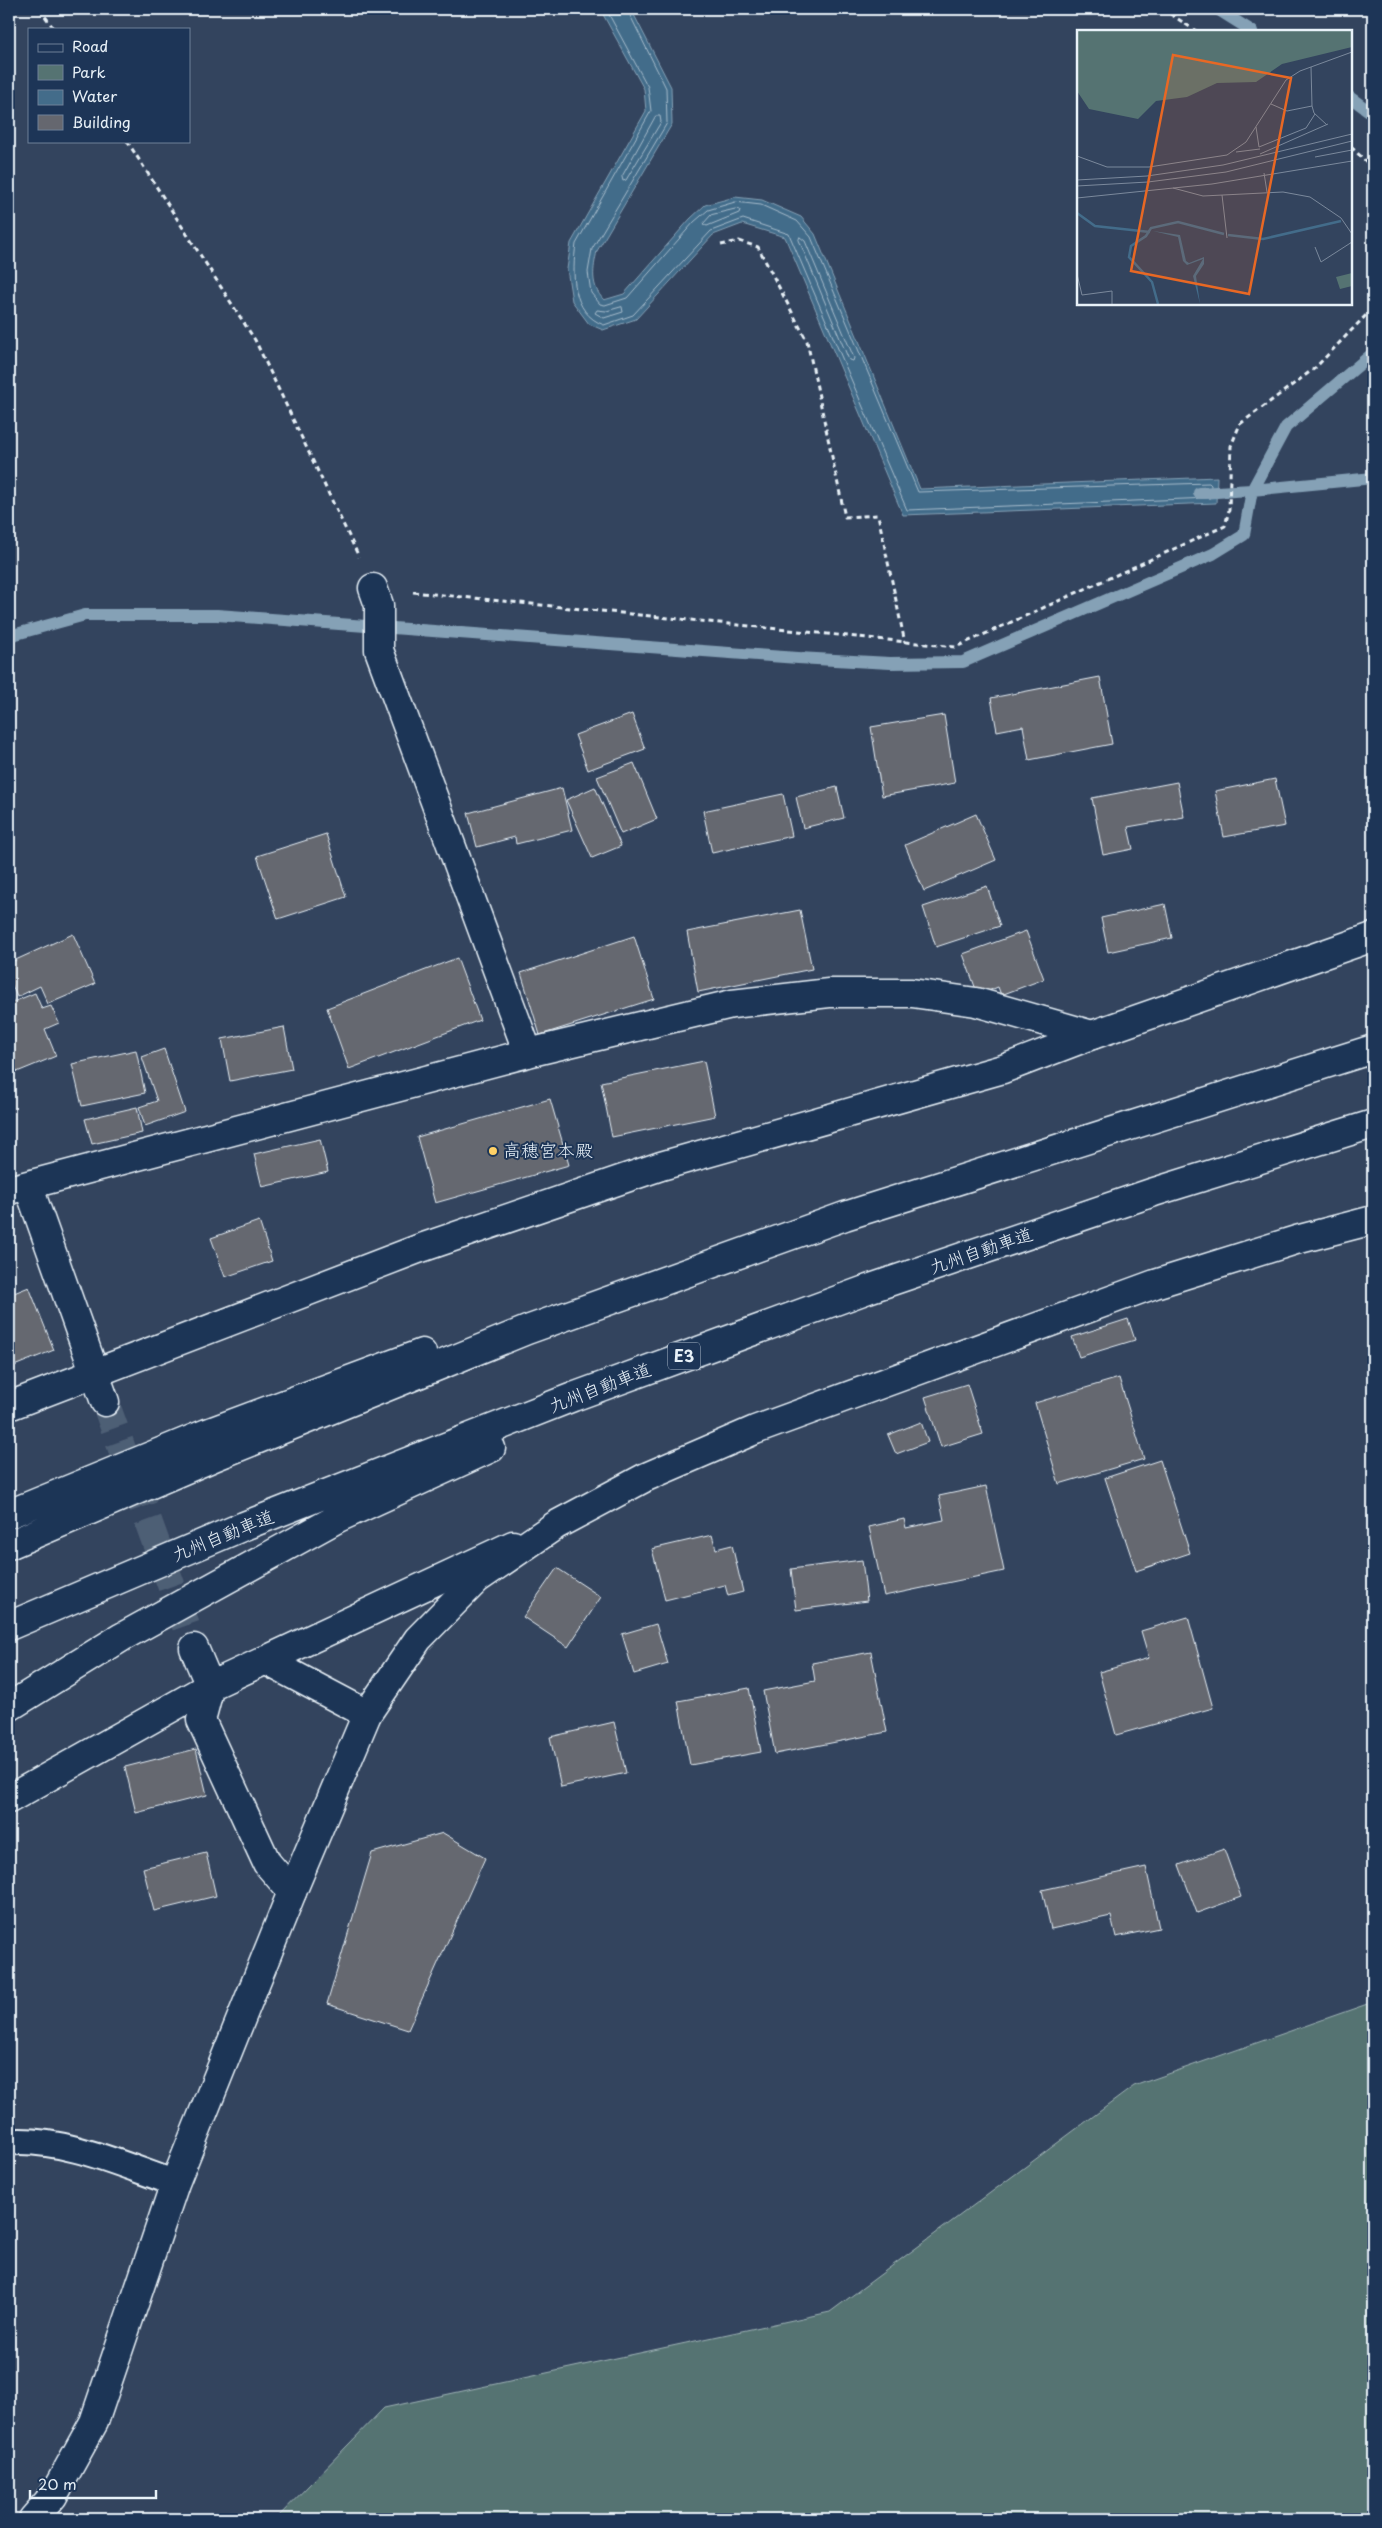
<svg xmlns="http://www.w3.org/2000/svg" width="1382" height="2528" font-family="'Playpen Sans','Klee One',sans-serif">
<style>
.green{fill:#557372;stroke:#9eb2b5}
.water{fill:#436c8a;stroke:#85a1b6}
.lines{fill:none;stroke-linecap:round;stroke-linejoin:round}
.shore{stroke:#a6bccc;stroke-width:1}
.stream{stroke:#85a1b6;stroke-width:12}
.building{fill:#65676f;stroke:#e8f1f8}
.street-tunnel{stroke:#4e5e75;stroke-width:28;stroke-dasharray:28 14;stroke-linecap:butt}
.lane-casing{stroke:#e8f1f8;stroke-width:29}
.street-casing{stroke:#e8f1f8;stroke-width:31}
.secondary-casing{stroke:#e8f1f8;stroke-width:31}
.highway-casing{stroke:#e8f1f8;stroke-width:31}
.path{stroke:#e8f1f8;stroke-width:3;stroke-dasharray:5 4;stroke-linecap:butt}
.lane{stroke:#1d3557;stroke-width:25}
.street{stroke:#1d3557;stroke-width:28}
.secondary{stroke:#1d3557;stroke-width:28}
.highway{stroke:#1d3557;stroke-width:28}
.poi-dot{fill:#ffd166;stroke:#1d3557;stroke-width:2}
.labels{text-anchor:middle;stroke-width:4;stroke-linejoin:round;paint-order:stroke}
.shield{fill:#1d3557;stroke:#abb9c8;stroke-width:1}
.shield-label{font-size:16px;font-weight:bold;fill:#e8f1f8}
.poi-label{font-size:18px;fill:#e8f1f8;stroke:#1d3557;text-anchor:start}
.street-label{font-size:18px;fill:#e8f1f8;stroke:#1d3557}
.inset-river{fill:none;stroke:#436c8a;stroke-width:2.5}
.inset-road{fill:none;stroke:#7b899c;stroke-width:1}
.view{fill:#e86824;fill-opacity:0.15;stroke:#e86824;stroke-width:2.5}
.inset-edge{fill:none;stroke:#e8f1f8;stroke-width:2.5}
</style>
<rect width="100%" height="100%" fill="#33445e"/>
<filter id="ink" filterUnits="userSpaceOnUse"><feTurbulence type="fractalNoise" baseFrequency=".02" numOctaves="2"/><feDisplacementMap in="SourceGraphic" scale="10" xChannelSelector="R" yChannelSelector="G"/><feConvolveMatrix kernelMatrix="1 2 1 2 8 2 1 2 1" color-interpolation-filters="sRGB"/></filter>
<g filter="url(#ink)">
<path class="green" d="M 1373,2002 L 1373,2519 L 276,2519 L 384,2408 L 830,2312 L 1134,2086 Z"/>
<path class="water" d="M 600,9 L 631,9 L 671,87 L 672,124 L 597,251 C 593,269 590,286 604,300 L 624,294 L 690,219 L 705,205 L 735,197 L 762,200 L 801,217 L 815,234 L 920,489 L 1217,477 L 1216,503 L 903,515 L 785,237 L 742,224 L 713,235 L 636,319 L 603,330 L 589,324 L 572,301 L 567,269 L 571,243 L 646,111 L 644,89 Z"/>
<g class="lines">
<path class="shore" d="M 606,9 L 648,87 L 651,111 L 576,244 C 572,273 571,313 604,325 L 633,315 L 711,231 L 743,219 L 789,234 L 907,510 L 1210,498 L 1211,485 L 1209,483 L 918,492 L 811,237 L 797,221 L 761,205 L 735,202 L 708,210 L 694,222 L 627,298 L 605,305 L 600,304 L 591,293 L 588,272 L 592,249 L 667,123 L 666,88 L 627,9
M 656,116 L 660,116 L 661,122 L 626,180 L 623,181 L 622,177 Z
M 736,209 L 740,210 L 739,213 L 707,226 L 703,224 L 711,215 Z
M 800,237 L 805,241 L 854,358 L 853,361 L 849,360 L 799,240 Z
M 622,307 L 623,312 L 604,318 L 595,313 L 597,310 L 606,311 Z"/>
<path class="stream" d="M 1217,9 L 1252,31
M 1351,98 L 1373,114
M 1199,493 L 1252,490 L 1373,478
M 9,636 L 85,615 L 217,615 L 798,658 L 890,663 L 963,662 L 1213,554 L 1244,535 L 1252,490 L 1286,427 L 1373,353"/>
</g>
<path class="building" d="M 1100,677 L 1112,744 L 1029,760 L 1023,726 L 997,731 L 991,698 Z
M 632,714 L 645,749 L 588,770 L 575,735 Z
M 944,715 L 955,783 L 882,796 L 871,727 Z
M 634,763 L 657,819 L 621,834 L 597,777 Z
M 1275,779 L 1285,826 L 1224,837 L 1215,791 Z
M 1177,782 L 1184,817 L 1128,827 L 1133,849 L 1103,855 L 1092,798 Z
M 595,787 L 621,846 L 592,858 L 566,800 Z
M 837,787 L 844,818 L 803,828 L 796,797 Z
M 562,788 L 572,830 L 516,844 L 515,837 L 477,847 L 468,813 Z
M 783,794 L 792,836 L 712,853 L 703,811 Z
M 976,814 L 996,860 L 924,891 L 905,845 Z
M 326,834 L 346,897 L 278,919 L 257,856 Z
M 987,886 L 1000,926 L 936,947 L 923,907 Z
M 1165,904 L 1172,938 L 1108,952 L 1101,918 Z
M 800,910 L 812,969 L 698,992 L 687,932 Z
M 1026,931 L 1044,979 L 1001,995 L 998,987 L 978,995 L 963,954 Z
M 73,934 L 95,984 L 48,1004 L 40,986 L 17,997 L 9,978 L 9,963 Z
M 634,936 L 654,999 L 540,1035 L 521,973 Z
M 457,958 L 480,1020 L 349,1069 L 327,1008 Z
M 9,993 L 13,1002 L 35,993 L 42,1009 L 51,1006 L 59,1023 L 45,1029 L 56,1056 L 17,1072 L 9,1053 Z
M 284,1027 L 292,1069 L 230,1081 L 222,1039 Z
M 164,1049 L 185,1112 L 145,1126 L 139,1107 L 157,1101 L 142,1057 Z
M 136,1050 L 145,1093 L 82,1106 L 72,1064 Z
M 704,1061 L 715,1116 L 612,1137 L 601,1082 Z
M 550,1099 L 569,1165 L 435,1203 L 417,1137 Z
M 137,1107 L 142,1133 L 92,1144 L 85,1119 Z
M 320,1139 L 328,1172 L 262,1187 L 254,1154 Z
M 259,1221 L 272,1261 L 225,1277 L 211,1238 Z
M 29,1287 L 54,1350 L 9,1368 L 9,1295 Z
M 1128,1319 L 1135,1340 L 1079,1357 L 1072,1337 Z
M 1119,1378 L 1144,1459 L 1059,1484 L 1035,1403 Z
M 967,1384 L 983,1434 L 941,1447 L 925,1397 Z
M 921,1422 L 928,1442 L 896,1454 L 888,1435 Z
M 1160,1460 L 1190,1553 L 1136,1571 L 1105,1478 Z
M 986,1486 L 1004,1571 L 884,1596 L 869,1527 L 904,1519 L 906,1528 L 944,1520 L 939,1496 Z
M 712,1535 L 716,1549 L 732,1545 L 743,1592 L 728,1596 L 725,1585 L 665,1600 L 652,1549 Z
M 862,1560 L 867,1601 L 796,1610 L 791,1569 Z
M 557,1568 L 601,1597 L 568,1647 L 523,1617 Z
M 1188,1617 L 1213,1708 L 1116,1735 L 1099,1672 L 1149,1658 L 1141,1631 Z
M 656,1624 L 668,1664 L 634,1674 L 622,1634 Z
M 871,1652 L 887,1732 L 775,1754 L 763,1691 L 815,1681 L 812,1663 Z
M 749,1688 L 761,1752 L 690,1765 L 678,1701 Z
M 614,1722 L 626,1773 L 561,1787 L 550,1737 Z
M 196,1749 L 207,1795 L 136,1813 L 125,1767 Z
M 443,1833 L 485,1858 L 408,2030 L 327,2004 L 372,1853 Z
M 1224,1849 L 1241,1897 L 1197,1913 L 1179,1865 Z
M 206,1853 L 216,1896 L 154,1911 L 143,1868 Z
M 1146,1867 L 1159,1928 L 1116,1937 L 1111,1916 L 1051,1929 L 1042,1890 Z"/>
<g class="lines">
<path class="street-tunnel" d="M 105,1402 L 194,1648"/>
<g class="lane-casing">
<path id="lane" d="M 9,2142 C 65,2138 122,2165 175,2183"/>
</g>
<g class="street-casing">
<path id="street" d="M 373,588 L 379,605 L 379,650 L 528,1053
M 28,1185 L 105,1402
M 9,1190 L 528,1053 L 732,1004 L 829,993 L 912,993 L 976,1002 L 1092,1035
M 194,1648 L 210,1686 L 513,1545
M 265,1660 L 367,1714
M 210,1686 L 201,1720 L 267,1863 L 292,1892
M 9,1799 L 210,1686"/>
</g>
<g class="secondary-casing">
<path id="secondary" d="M 9,1406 L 418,1249 L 661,1166 L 1003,1069 L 1092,1035 L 1373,937
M 33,2519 L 53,2496 L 94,2422 L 175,2183 L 292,1892 L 367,1714 L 418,1639 L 477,1579 L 556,1525 L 646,1477 L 755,1430 L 1155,1284 L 1296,1240 L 1373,1220"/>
</g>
<g class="highway-casing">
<path id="highway" d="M 9,1514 L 207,1433 L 422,1353
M 9,1545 L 214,1457 L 527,1330 L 845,1216 L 1373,1049
M 9,1626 L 244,1526 L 573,1397 L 868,1289 L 1154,1192 L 1373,1124
M 9,1707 L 122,1637 L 338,1518 L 491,1448"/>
</g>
<path class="path" d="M 40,9 L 54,29
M 1163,9 L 1196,31
M 127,141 L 255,340 L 359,557
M 1351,147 L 1373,168
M 721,245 L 739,241 L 758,247 L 807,341 L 845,517 L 878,515 L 905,643
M 413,592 L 956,647 L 1225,526 L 1229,510 L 1231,446 L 1240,424 L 1315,368 L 1373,308"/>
<use href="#lane" class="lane"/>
<use href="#street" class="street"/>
<use href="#secondary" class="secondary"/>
<use href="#highway" class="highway"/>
</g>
</g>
<circle class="poi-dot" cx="493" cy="1151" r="5"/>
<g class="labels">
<rect class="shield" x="668" y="1342.5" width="32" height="27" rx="4"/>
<g class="shield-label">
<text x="684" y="1362">E3</text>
</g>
<g class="poi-label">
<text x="503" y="1157">高穂宮本殿</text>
</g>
<g class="street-label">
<text transform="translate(981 1251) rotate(-19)" y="6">九州自動車道</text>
<text transform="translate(600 1388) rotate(-21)" y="6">九州自動車道</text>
<text transform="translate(223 1536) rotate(-22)" y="6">九州自動車道</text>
</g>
</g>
<g transform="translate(1077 30)">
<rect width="275" height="275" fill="#33445e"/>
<path d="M 0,1 L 275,1 L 275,17 L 205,34 L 179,52 L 140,53 L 110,67 L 79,71 L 61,89 L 12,79 L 0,61 ZM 275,243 L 275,256 L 263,259 L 259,247 Z" fill="#557372"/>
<path d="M 76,201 L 103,205 L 109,231 L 112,233 L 127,227 L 127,234 L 119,246 L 123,274 L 116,246 L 126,229 L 110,235 L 106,231 L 101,207 Z" fill="#436c8a"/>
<path class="inset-river" d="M 0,183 L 18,196 L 73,202M 151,205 L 186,209 L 264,191M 81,274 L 75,252 L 52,227 L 54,216 L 69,206 L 74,198 L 101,192 L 147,204"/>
<path class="inset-road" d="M 234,37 L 235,76 L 237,83 L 250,95M 194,74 L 210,81 L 235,76M 179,97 L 182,117 L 229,98 L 238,84M 159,122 L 183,119M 183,124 L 251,94M 0,126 L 30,137 L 72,137 L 150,125 L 169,112 L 209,50 L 223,41 L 275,22M 238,127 L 275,120M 187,143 L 190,162M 0,150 L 70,146 L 146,135 L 275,104M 0,156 L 71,152 L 149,142 L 275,111M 96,158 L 126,166 L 206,162 L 233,167 L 264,188 L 275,204M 145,165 L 150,208M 0,168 L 135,154 L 275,131M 238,217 L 244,232 L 275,212M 0,244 L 5,265 L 35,261 L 35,274"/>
<path class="view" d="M 96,25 L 214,48 L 172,264 L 54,241 Z"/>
<rect width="275" height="275" class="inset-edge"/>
</g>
<rect width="1382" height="2528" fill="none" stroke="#1d3557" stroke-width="30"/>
<rect x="15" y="15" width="1352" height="2498" fill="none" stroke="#e8f1f8" stroke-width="2" filter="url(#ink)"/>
<rect x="28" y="28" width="162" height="115" fill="#1d3557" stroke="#6e8097"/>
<rect x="38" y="44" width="25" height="8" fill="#1d3557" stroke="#6e8097"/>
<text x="72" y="52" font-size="15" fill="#e8f1f8">Road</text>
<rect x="38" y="65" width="25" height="15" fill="#557372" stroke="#6e8097"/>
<text x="72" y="78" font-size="15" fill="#e8f1f8">Park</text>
<rect x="38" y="90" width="25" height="15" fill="#436c8a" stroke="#6e8097"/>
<text x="72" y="102" font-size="15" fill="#e8f1f8">Water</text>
<rect x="38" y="115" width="25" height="15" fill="#65676f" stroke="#6e8097"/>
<text x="72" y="128" font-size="15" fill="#e8f1f8">Building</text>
<path d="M30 2490v8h126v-8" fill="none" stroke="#e8f1f8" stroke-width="2.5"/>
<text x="38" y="2490" font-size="15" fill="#e8f1f8" stroke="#1d3557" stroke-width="4" paint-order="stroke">20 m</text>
</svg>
